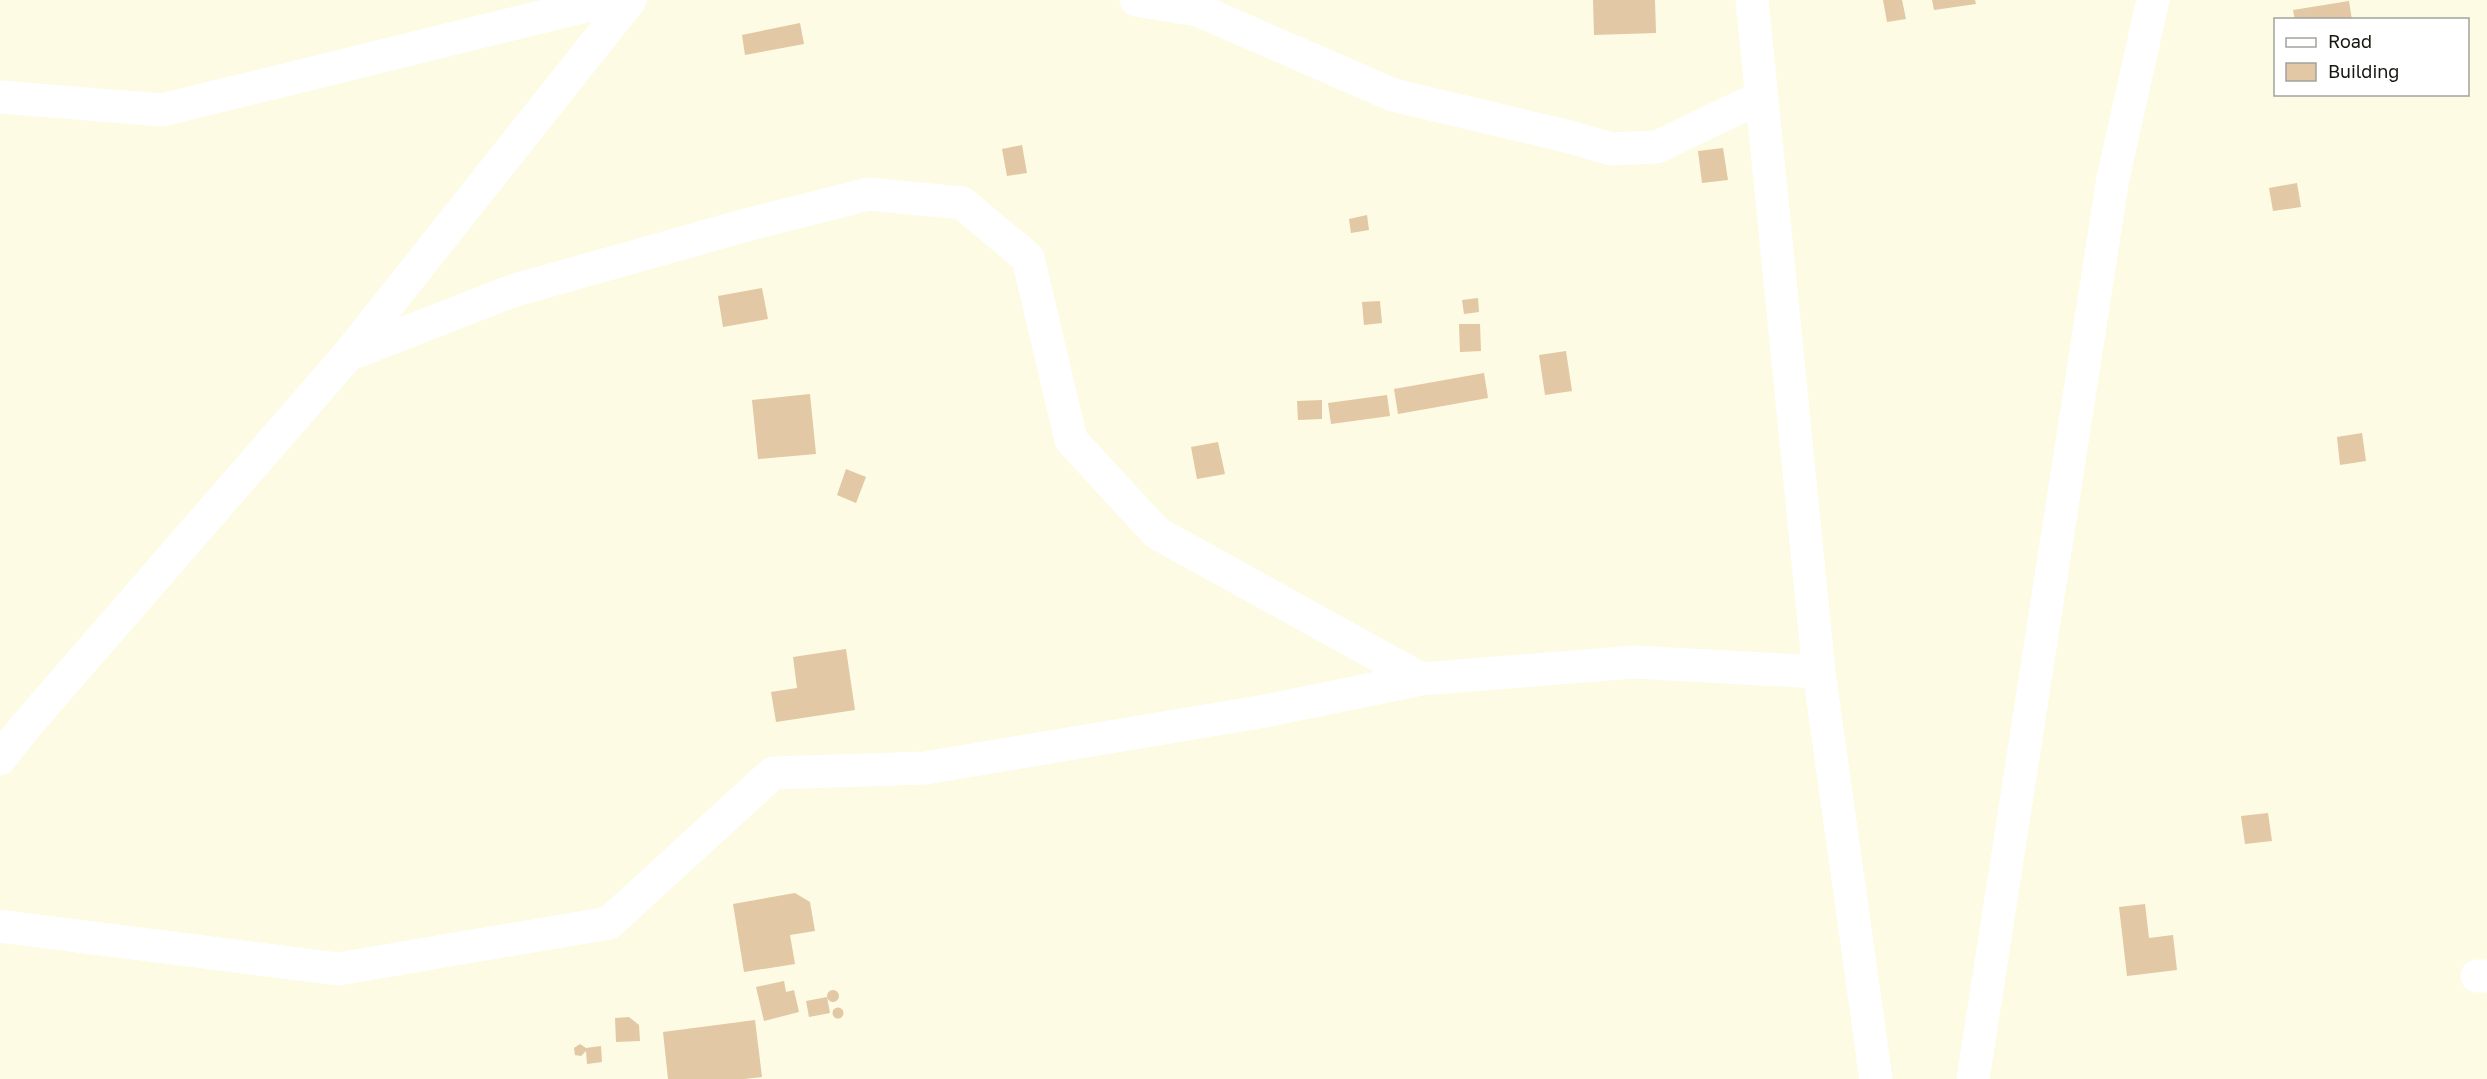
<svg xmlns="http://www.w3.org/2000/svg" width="2487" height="1079" font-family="'Golos Text',sans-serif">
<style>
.building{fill:#e2c8a4}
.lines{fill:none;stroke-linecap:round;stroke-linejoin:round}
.minor{stroke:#fff;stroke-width:33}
</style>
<rect width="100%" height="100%" fill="#fdfbe3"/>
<path class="building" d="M 1593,0 L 1655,0 L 1656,33 L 1594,35 Z
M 1883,0 L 1902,0 L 1906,19 L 1887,22 Z
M 1932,0 L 1975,0 L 1976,4 L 1934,10 Z
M 2349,1 L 2352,20 L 2295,20 L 2293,10 Z
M 800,23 L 804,44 L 745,55 L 742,35 Z
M 1022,145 L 1027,173 L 1007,176 L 1002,149 Z
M 1723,148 L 1728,180 L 1702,183 L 1698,151 Z
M 2297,183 L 2301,207 L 2273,211 L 2269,188 Z
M 1367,215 L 1369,230 L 1351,233 L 1349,219 Z
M 762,288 L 768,319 L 723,327 L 718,296 Z
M 1478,298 L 1479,312 L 1464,314 L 1462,300 Z
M 1380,301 L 1382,323 L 1364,325 L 1362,302 Z
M 1459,324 L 1480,324 L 1481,351 L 1460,352 Z
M 1566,351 L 1572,391 L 1545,395 L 1539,355 Z
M 1484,373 L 1488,398 L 1398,414 L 1394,389 Z
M 810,394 L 816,454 L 758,459 L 752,400 Z
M 1387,395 L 1390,416 L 1331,424 L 1328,403 Z
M 1322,400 L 1322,419 L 1298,420 L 1297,401 Z
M 2362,433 L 2366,461 L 2340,465 L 2337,437 Z
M 1218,442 L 1225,474 L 1197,479 L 1191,447 Z
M 846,469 L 866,477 L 856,503 L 837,495 Z
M 846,649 L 855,710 L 776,722 L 771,692 L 797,688 L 793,657 Z
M 2268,813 L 2272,841 L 2245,844 L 2241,816 Z
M 795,893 L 810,902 L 815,931 L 790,935 L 795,964 L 744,972 L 733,904 Z
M 2145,904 L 2149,938 L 2173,935 L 2177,970 L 2127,976 L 2119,907 Z
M 784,981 L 786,992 L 794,990 L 799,1012 L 764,1021 L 756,987 Z
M827 996a6 6 0 1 1 12 0a6 6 0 1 1-12 0Z
M 827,997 L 830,1013 L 809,1017 L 806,1001 Z
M832.5 1013a5.5 5.5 0 1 1 11 0a5.5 5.5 0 1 1-11 0Z
M 629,1017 L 639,1025 L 640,1041 L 616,1042 L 615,1018 Z
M 755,1020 L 762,1077 L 744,1079 L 668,1079 L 663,1032 Z
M 580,1044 L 586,1048 L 601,1046 L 602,1062 L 587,1064 L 586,1051 L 581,1056 L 575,1055 L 574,1048 Z"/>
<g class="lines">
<path class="minor" d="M 1136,0 L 1198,10 L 1393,95 L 1570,137 L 1611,149 L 1657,147 L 1761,97
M 1752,0 L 1819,672 L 1876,1079
M 0,97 L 162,110 L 610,0
M 348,355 L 512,291 L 750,224 L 868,194 L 962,203 L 1028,258 L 1071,440 L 1157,533 L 1421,679 L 1634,662 L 1819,672
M 0,759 L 24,728 L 348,355 L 630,0
M 0,926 L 338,969 L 609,923 L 773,773 L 925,768 L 1265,711 L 1421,679
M 2477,976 L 2487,976
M 1973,1079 L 2113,178 L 2153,0"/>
</g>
<rect x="2274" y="18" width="195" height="78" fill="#ffffff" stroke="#a2a29f" stroke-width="1.5"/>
<rect x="2286" y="38" width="30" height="9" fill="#ffffff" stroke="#a2a29f" stroke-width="1.5"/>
<text x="2328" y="48" font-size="18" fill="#17160e">Road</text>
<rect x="2286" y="63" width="30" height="18" fill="#e2c8a4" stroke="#a2a29f" stroke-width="1.5"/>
<text x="2328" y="78" font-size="18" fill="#17160e">Building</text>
</svg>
